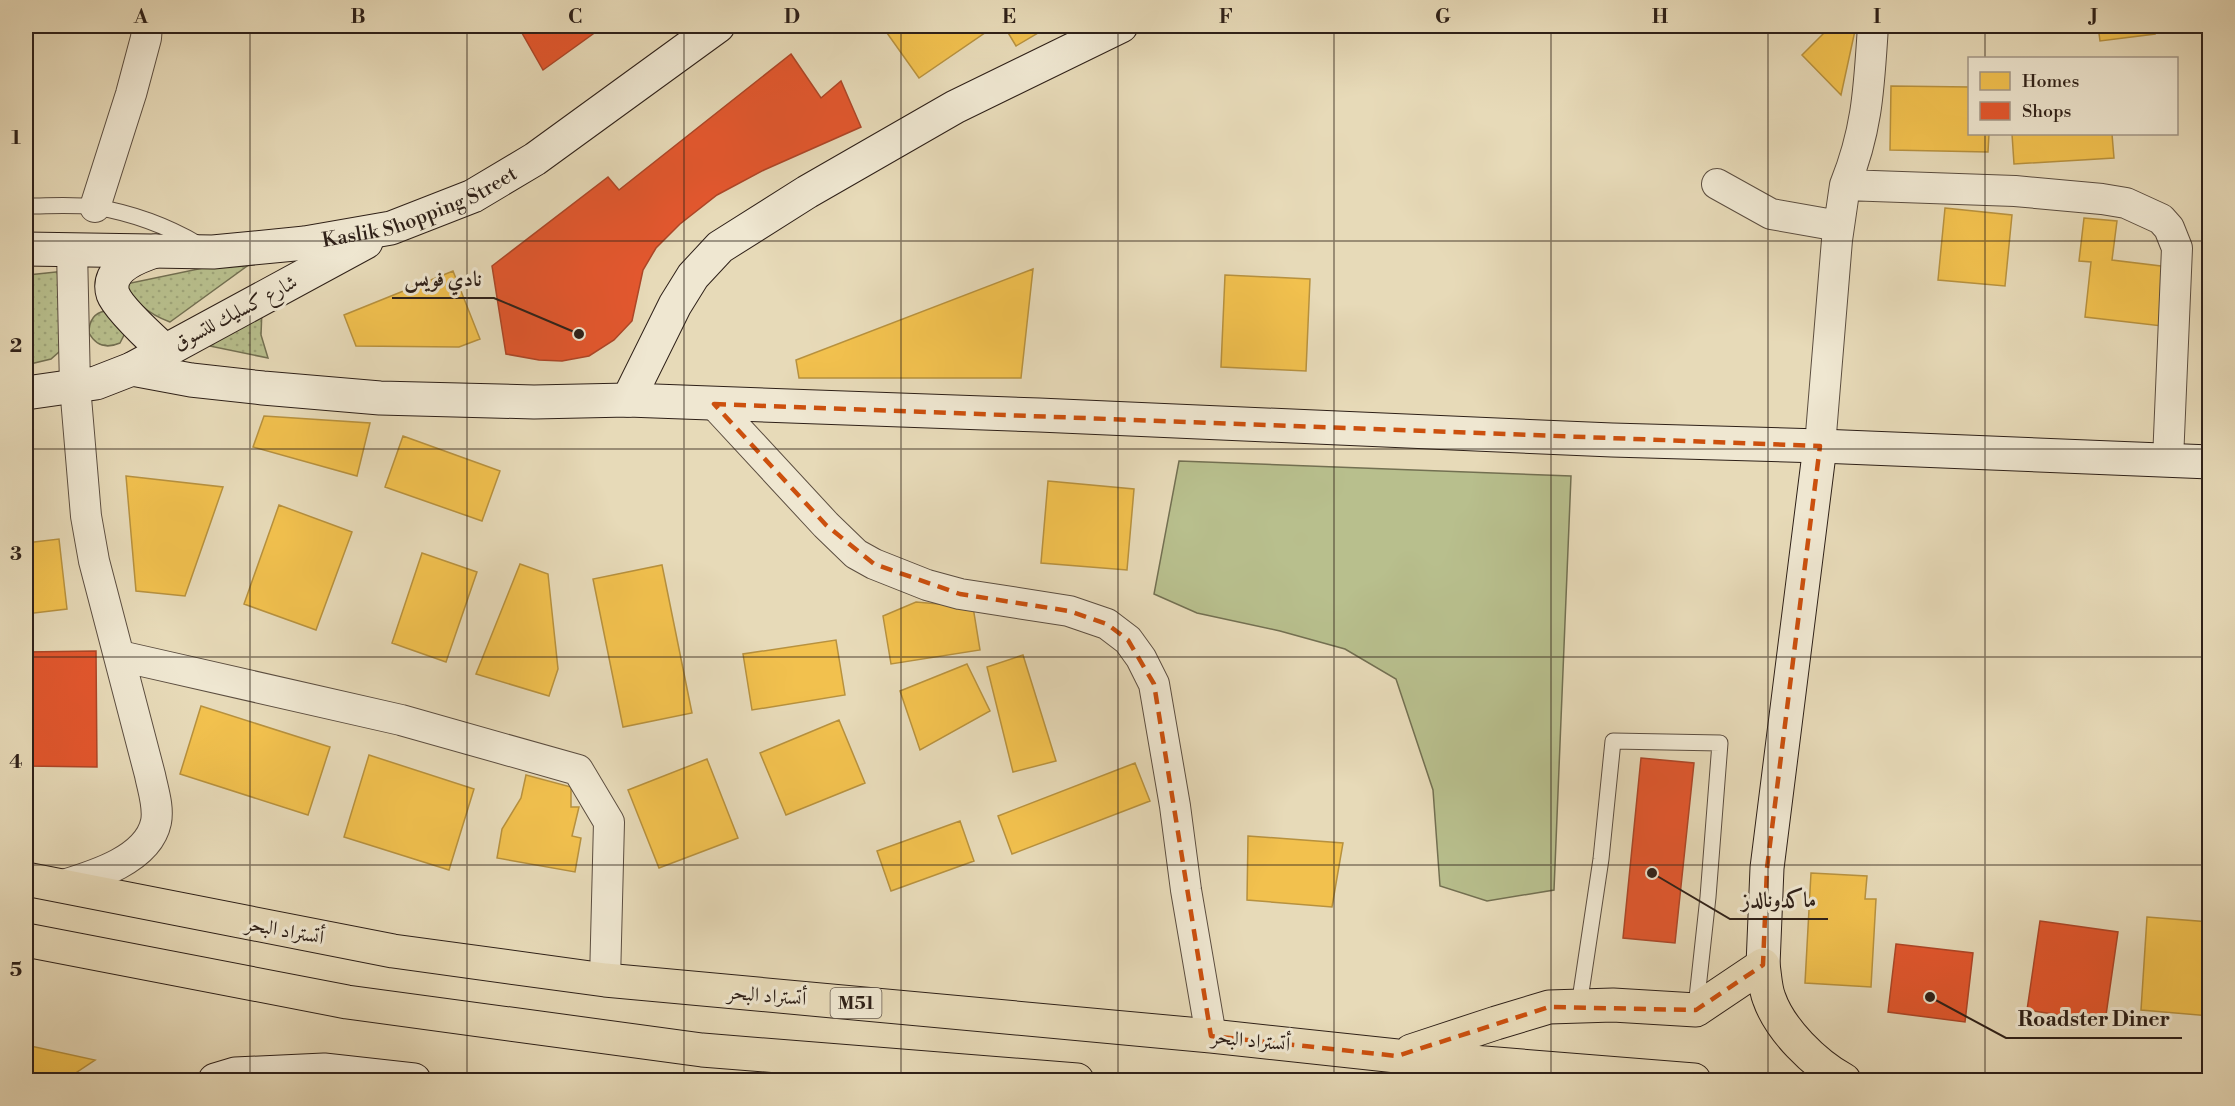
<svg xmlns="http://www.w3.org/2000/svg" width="2235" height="1106" font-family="'Libre Bodoni',Amiri,serif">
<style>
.green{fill:#b8bf8d;stroke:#737052;stroke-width:1.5}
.garden{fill:url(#garden-dots);stroke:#737052;stroke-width:1.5}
.homes{fill:#f2c14e;stroke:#b7913e;stroke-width:1.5}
.shops{fill:#e4572e;stroke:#ad4627;stroke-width:1.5}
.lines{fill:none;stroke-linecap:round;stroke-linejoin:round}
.lane-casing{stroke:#5c4e40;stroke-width:17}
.street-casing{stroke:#5c4e40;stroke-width:32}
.secondary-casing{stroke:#2e2018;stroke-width:35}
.highway-casing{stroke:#2e2018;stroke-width:35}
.lane{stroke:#efe7d1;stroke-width:15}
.street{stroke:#efe7d1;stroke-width:30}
.secondary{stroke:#efe7d1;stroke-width:33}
.highway{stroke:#e7dab8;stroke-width:33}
.marked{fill:none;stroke:#cc500e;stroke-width:4.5;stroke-dasharray:12 8;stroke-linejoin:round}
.grid{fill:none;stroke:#2e2018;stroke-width:1.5;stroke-opacity:0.55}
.labels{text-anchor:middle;stroke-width:6;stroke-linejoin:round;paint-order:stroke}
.shield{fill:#efe7d1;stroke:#685c50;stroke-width:1.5}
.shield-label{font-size:18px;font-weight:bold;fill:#2e2018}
.street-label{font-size:20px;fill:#2e2018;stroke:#efe7d1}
.leader{fill:none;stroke:#2e2018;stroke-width:2}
.callout-dot{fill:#2e2018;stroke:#efe7d1;stroke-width:2}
.callout-label{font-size:21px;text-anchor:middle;font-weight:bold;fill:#2e2018;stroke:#efe7d1;stroke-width:6;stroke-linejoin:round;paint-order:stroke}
.neatline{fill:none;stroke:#2e2018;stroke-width:2}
.grid-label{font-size:20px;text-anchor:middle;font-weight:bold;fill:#2e2018}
</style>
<defs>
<pattern id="garden-dots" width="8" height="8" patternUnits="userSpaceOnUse" patternTransform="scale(1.5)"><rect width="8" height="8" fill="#b8bf8d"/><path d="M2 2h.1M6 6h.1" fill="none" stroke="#9ea479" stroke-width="1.8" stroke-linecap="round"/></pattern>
</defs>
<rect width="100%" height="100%" fill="#e7dab8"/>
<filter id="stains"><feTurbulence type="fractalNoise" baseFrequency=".00333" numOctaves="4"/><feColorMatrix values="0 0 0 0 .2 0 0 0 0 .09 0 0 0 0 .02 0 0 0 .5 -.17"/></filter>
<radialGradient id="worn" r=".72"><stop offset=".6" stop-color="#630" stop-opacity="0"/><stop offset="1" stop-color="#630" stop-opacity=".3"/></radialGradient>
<path class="green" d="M 1179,461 L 1571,476 L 1554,890 L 1487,901 L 1440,886 L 1433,790 L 1396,679 L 1345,649 L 1280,631 L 1197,613 L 1154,594 Z"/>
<path class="garden" d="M 261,256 L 170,322 C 151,315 134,303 126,284 Z
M 65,271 L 68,344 L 51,359 L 26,365 L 26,283 L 28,275 Z
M 262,309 L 261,335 L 268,358 L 195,343 Z
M 105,311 L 125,333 L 120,343 C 106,349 96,346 89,333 C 89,321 94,313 105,311 Z"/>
<path class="homes" d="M 882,26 L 986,26 L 989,30 L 919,78 Z
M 1004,26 L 1050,26 L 1016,46 Z
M 1758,26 L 1775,26 L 1770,33 Z
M 1831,26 L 1856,26 L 1841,95 L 1802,55 Z
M 2098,26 L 2153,26 L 2155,34 L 2100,41 Z
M 1891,86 L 1970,87 L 1970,134 L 1989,134 L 1988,152 L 1890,150 Z
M 2012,134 L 2112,134 L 2114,158 L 2014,164 Z
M 1945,208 L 2012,215 L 2005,286 L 1938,280 Z
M 2084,218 L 2117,221 L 2112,260 L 2169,267 L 2162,326 L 2085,317 L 2091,262 L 2079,261 Z
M 1033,269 L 1021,378 L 799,378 L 796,360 Z
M 453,271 L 480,339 L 459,347 L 356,346 L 344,315 Z
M 1225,275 L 1310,279 L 1306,371 L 1221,367 Z
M 264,416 L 370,423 L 357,476 L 253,447 Z
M 403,436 L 500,471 L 482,521 L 385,487 Z
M 126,476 L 223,487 L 185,596 L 136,591 Z
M 1048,481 L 1134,489 L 1127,570 L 1041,563 Z
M 279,505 L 352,532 L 316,630 L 244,604 Z
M 59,539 L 67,609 L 26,614 L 26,543 Z
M 422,553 L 477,572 L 446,662 L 392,643 Z
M 520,564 L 548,574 L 558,669 L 549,696 L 476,674 Z
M 662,565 L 692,713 L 623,727 L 593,579 Z
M 916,602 L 973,607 L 980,650 L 891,664 L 883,616 Z
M 836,640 L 845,695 L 752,710 L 743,654 Z
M 1023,655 L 1056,761 L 1013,772 L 987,667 Z
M 967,664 L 990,711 L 920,750 L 900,691 Z
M 201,706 L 330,747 L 308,815 L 180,774 Z
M 839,720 L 865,783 L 786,815 L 760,753 Z
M 369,755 L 474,789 L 449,870 L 344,837 Z
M 707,759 L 738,838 L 659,868 L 628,790 Z
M 1135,763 L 1150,801 L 1012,854 L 998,816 Z
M 526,775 L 571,787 L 571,807 L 579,807 L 572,836 L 581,838 L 575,872 L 497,858 L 502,829 L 521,798 Z
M 960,821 L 974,861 L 891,891 L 877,851 Z
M 1248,836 L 1343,843 L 1332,907 L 1247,900 Z
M 1811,873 L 1867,876 L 1865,899 L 1876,899 L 1871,987 L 1805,983 Z
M 2147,917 L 2210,922 L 2210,1016 L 2141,1010 Z
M 26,1045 L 95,1060 L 65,1080 L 26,1080 Z"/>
<path class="shops" d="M 518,26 L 604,26 L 543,70 Z
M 791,54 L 821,98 L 841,81 L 861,127 L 764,170 L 717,195 L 680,224 L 656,248 L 643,270 L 632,321 L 614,340 L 589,356 L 562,361 L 539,360 L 506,354 L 492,266 L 608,177 L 619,190 Z
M 96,651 L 97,767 L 26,766 L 26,652 Z
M 1641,758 L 1694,763 L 1675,943 L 1623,938 Z
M 2040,921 L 2118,932 L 2105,1022 L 2027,1010 Z
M 1896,944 L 1973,953 L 1965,1022 L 1888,1012 Z"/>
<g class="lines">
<g class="lane-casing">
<path id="lane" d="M 26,206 C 49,206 73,204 96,207 C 131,213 167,226 198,244
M 1579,1006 L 1601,859 L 1613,741 L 1720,743 L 1708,897 L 1696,1007"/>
</g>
<g class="street-casing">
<path id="street" d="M 1717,184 L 1771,214 L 1839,226
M 1845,185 C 1868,128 1869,85 1873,26
M 95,207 L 131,94 L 146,38 L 147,26
M 714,404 L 826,525 L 856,554 L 874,564 L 927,585 L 960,594 L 1069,611 L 1107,624 L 1128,640 L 1141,658 L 1154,684 L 1175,806 L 1186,890 L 1211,1036
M 1820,446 L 1837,240 L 1845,185 L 2015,191 L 2102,199 L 2126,203 L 2161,219 L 2169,228 L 2177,248 L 2168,460
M 120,656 L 401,720 L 578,770 L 609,822 L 605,980
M 60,886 C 93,876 148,860 156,822 C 159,807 153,790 150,775 L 94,561 L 86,516 L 75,386 L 72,250"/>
</g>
<g class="secondary-casing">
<g id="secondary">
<path id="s1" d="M 26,249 L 213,252 L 305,243 L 391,228 L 473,196 L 535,159 L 718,26"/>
<path d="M 155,251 C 137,257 105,269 113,294 C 118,308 153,340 165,351"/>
<path d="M 132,369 L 191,380 L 263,388 L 380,398 L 534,402 L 628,400 L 1039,415 L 1612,440 L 1820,446 L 2210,462"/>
<path d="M 26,393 L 96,383 L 132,369 L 366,242"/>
<path d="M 628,400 L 675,305 L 693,276 L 720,247 L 807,192 L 955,107 L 1121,26"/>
<path d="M 1763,965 L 1767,868 L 1820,446"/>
<path d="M 215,1080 L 235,1074 L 324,1070 L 414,1080"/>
</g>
</g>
<g class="highway-casing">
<path id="highway" d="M 26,879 L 393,951 L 605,980 L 1211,1036 L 1397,1056 L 1694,1080
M 26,940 L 347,1002 L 702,1050 L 1077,1080
M 1411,1051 L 1496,1023 L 1549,1007 L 1613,1005 L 1696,1010 L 1763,965 C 1765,976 1765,988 1769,998 C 1780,1030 1815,1064 1844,1080"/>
</g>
<use href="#lane" class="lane"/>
<use href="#street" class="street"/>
<use href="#secondary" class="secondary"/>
<use href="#highway" class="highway"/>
</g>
<path class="marked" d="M 714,404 L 1820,446 L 1767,868 L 1763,965 L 1696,1010 L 1549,1007 L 1397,1056 L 1211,1036 L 1154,684 L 1128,640 L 1107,624 L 1069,611 L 960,594 L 874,564 L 826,525 Z"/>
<path class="grid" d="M 250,26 L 250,1080M 467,26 L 467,1080M 684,26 L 684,1080M 901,26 L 901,1080M 1118,26 L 1118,1080M 1334,26 L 1334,1080M 1551,26 L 1551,1080M 1768,26 L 1768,1080M 1985,26 L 1985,58M 1985,134 L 1985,1080M 26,241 L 2210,241M 26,449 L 2210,449M 26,657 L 2210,657M 26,865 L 2210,865"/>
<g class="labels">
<rect class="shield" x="830.5" y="988" width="51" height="30" rx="4.5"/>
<g class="shield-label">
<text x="856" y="1009">M51</text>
</g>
<g class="street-label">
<text dy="7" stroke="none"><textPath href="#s1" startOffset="400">Kaslik Shopping Street</textPath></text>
<text transform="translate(235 312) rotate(-28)" y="7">شارع كسليك للتسوق</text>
<text transform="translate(285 930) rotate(11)" y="7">أتستراد البحر</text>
<text transform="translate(767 995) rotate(5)" y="7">أتستراد البحر</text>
<text transform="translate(1251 1040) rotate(6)" y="7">أتستراد البحر</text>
</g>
</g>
<path class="leader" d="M579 334L494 298H392M1652 873L1730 919H1828M1930 997L2006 1038H2182"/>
<g class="callout-dot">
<circle cx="579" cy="334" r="6"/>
<circle cx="1652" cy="873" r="6"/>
<circle cx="1930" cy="997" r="6"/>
</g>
<g class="callout-label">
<text x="443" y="286">نادي فويس</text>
<text x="1779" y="907">ماكدونالدز</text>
<text x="2094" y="1026">Roadster Diner</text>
</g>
<rect width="2235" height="1106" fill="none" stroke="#e7dab8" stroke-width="66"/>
<rect x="1968" y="57" width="210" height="78" fill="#efe7d1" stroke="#a29787" stroke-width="1.5"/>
<rect x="1980" y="72" width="30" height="18" fill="#f2c14e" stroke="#a29787" stroke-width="1.5"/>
<text x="2022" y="87" font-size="18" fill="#2e2018">Homes</text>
<rect x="1980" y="102" width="30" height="18" fill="#e4572e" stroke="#a29787" stroke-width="1.5"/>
<text x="2022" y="117" font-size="18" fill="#2e2018">Shops</text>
<rect x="33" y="33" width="2169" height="1040" class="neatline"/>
<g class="grid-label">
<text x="141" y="23">A</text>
<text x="358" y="23">B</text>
<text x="575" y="23">C</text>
<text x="792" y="23">D</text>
<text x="1009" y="23">E</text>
<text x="1226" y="23">F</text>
<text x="1443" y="23">G</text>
<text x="1660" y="23">H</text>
<text x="1877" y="23">I</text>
<text x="2094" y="23">J</text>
<text x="16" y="144">1</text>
<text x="16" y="352">2</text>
<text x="16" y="560">3</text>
<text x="16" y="768">4</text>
<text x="16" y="976">5</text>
</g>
<rect width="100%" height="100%" filter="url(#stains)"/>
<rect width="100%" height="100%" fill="url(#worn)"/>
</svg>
